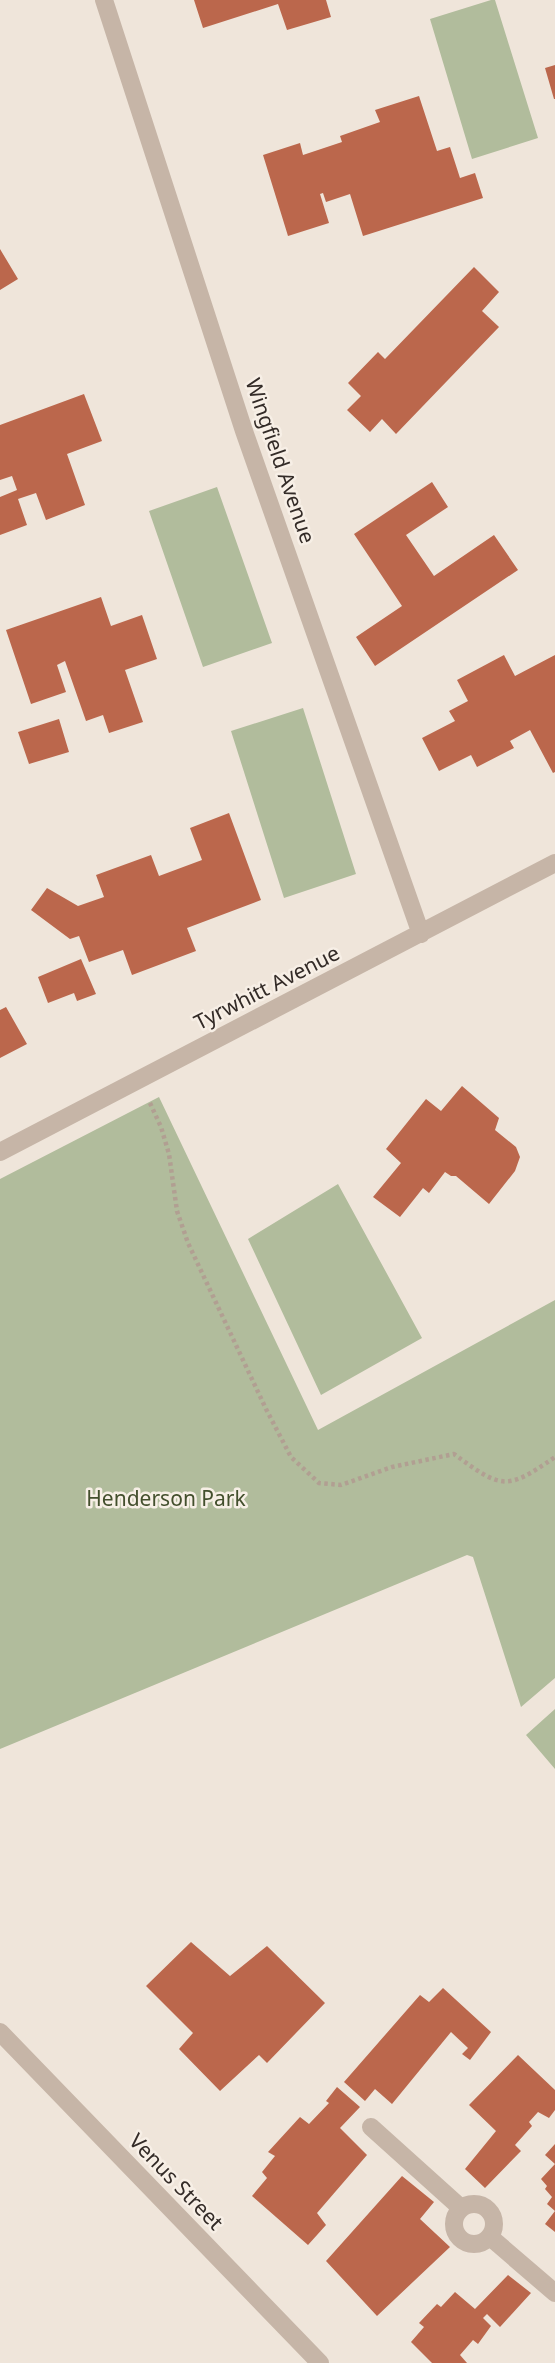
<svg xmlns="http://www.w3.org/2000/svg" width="555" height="2363" font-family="'Noto Sans',sans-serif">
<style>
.green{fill:#b1bc9c}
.building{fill:#bb674c}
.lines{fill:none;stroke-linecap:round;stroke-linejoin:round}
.path{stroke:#b19f92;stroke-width:4.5;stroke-dasharray:3.5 3.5;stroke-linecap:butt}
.street{stroke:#c6b5a7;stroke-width:18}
.labels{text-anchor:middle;stroke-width:5;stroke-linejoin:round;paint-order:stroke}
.street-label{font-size:21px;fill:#332b27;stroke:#f7efe6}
.park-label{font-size:21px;fill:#434f2d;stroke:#f7efe6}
</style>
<rect width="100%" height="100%" fill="#efe5da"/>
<path class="green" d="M 491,0 L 495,0 L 538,138 L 472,159 L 430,19 Z
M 217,487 L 272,643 L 203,667 L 149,511 Z
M 303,708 L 356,874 L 284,898 L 231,731 Z
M 159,1097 L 318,1430 L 555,1300 L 555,1678 L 521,1707 L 473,1557 L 467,1555 L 0,1749 L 0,1179 Z
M 338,1184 L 422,1338 L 321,1395 L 248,1239 Z
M 555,1709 L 555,1769 L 526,1735 Z"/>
<path class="building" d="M 194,0 L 326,0 L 331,17 L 287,30 L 278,4 L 203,28 Z
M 555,65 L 555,99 L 554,99 L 545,68 Z
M 419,96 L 437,151 L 450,147 L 460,178 L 475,173 L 483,198 L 363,236 L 350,194 L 326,202 L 323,193 L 320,194 L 329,223 L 288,236 L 263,155 L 300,143 L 303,155 L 342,142 L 340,136 L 380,122 L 375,110 Z
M 0,249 L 18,279 L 0,290 Z
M 474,267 L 499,292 L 482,311 L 499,327 L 396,434 L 382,419 L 370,432 L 347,410 L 361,396 L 348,383 L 378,352 L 385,359 Z
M 84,394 L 102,441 L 67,454 L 85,505 L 46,520 L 36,493 L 18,499 L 27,525 L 0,535 L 0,497 L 17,490 L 12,476 L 0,480 L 0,425 Z
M 432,482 L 448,507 L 406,535 L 434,576 L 494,535 L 518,570 L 375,666 L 356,637 L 402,606 L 354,534 Z
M 101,597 L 111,626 L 142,615 L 157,659 L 125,670 L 143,722 L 109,733 L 103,715 L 86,721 L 65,661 L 57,665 L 66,692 L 31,704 L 6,630 Z
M 504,655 L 515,676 L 555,655 L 555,772 L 553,773 L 530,730 L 510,741 L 514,748 L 477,767 L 471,755 L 439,771 L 422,738 L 455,721 L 449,711 L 468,701 L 457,680 Z
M 59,719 L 69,752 L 29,764 L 18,732 Z
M 229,813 L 261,900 L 187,928 L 196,951 L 132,975 L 123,950 L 89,962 L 79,936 L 70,939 L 31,910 L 47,888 L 78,906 L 104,897 L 96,875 L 151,855 L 159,876 L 202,860 L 190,828 Z
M 81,959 L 96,994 L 77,1001 L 74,993 L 48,1003 L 38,977 Z
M 6,1007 L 27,1044 L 0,1058 L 0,1010 Z
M 462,1086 L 499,1118 L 495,1130 L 516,1147 L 520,1157 L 515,1171 L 489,1204 L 456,1176 L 451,1176 L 445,1172 L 429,1193 L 423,1188 L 400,1217 L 373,1197 L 401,1163 L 386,1149 L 426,1099 L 441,1111 Z
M 191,1942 L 230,1976 L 267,1946 L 325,2003 L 267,2063 L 259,2055 L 220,2091 L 179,2049 L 193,2033 L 146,1986 Z
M 443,1988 L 491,2032 L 470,2060 L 462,2054 L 468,2048 L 451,2032 L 392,2104 L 375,2089 L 365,2101 L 344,2082 L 420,1995 L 429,2002 Z
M 518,2055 L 555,2090 L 555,2110 L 549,2118 L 538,2112 L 529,2122 L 532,2126 L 515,2145 L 521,2151 L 485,2188 L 465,2169 L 496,2131 L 469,2105 Z
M 337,2087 L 360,2107 L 340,2128 L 367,2155 L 317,2213 L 326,2225 L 308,2245 L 252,2196 L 267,2178 L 262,2172 L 275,2156 L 268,2152 L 300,2117 L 309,2124 L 329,2103 L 326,2101 Z
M 555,2144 L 555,2232 L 545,2224 L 555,2211 L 547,2204 L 552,2197 L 545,2189 L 547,2186 L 541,2179 L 555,2164 L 545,2155 Z
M 402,2176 L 434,2202 L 420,2219 L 450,2247 L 377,2316 L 326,2261 Z
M 508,2275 L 531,2293 L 500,2327 L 487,2314 L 483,2318 L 491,2326 L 478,2344 L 473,2340 L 460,2355 L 467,2363 L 432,2363 L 411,2342 L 424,2327 L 419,2323 L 437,2304 L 441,2307 L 455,2292 L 475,2309 Z"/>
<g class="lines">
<path class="path" d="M 150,1103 L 161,1127 L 169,1154 L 177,1211 L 188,1243 L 266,1409 L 291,1457 L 319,1483 L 341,1485 L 392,1467 L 454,1454 C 502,1489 506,1491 555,1457"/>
<path class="street" d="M 104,0 L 244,431 L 421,934
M 0,1152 L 555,863
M 0,2032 L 320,2363
M 371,2127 L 461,2208
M454 2224a20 20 0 1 1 40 0a20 20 0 1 1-40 0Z
M 490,2237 L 555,2293"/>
</g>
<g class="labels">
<g class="street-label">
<text transform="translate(280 461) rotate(71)" y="7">Wingfield Avenue</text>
<text transform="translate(267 988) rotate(-27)" y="7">Tyrwhitt Avenue</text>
<text transform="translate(176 2182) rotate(46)" y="7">Venus Street</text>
</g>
<g class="park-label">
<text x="166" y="1506">Henderson Park</text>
</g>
</g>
</svg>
